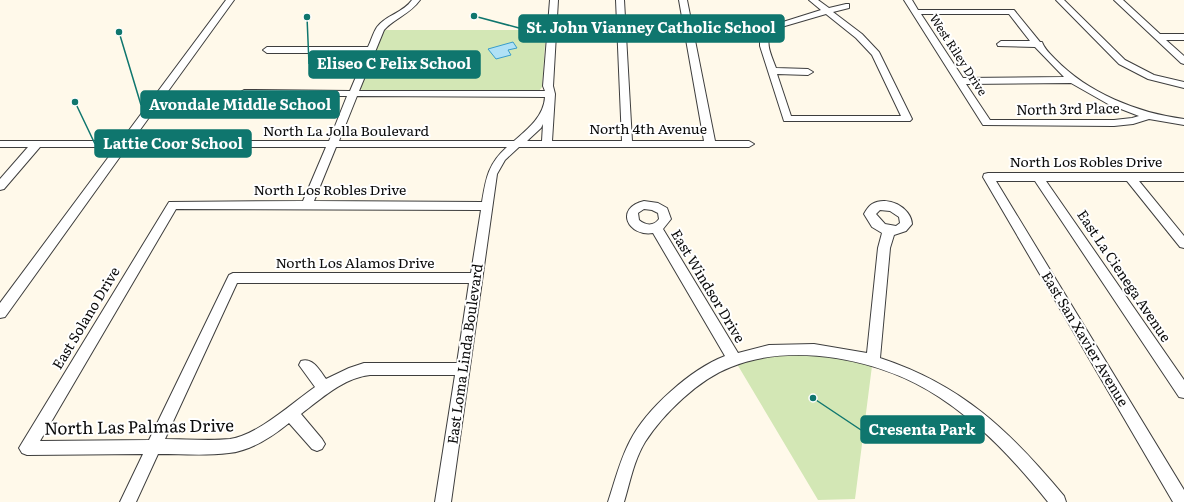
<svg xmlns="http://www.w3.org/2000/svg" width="1184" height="502" font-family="Literata,serif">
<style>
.green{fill:#d3e7b5}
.water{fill:#b0e1f5;stroke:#389cca}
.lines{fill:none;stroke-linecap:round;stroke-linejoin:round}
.minor-casing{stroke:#3e3e3e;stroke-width:2}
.minor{fill:#fff;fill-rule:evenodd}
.labels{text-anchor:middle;stroke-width:4;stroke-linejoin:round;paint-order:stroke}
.far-street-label{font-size:12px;fill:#0b0b0b;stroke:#fff}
.street-label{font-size:14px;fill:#0b0b0b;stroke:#fff}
.near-street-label{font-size:17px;fill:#0b0b0b;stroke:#fff}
.leader{fill:none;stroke:#0f766e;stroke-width:1.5}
.callout-dot{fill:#0f766e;stroke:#fff;stroke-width:1.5}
.callout{fill:#0f766e;stroke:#0f766e;stroke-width:1.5}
.callout-label{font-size:15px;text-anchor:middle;font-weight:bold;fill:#fff}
</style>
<rect width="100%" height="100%" fill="#fff9ea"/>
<path class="green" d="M 383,30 L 546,30 L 542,87 L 539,91 L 534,91 L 362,90 L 360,88 Z
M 801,348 L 872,366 L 855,499 L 818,500 L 734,359 Z"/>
<path class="water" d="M 513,42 L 517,48 L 508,50 L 511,55 L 496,59 L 488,49 Z"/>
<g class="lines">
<g class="minor-casing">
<path id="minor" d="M 226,0 L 234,0 L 132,141 L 329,141 L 347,96 L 244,96 L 239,93 L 244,90 L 350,91 L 366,53 L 267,53 L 263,50 L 267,47 L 368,47 C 371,41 373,33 377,27 C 386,15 403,13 412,0 L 420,0 C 410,14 395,18 384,30 L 359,91 L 545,91 L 543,86 L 550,0 L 558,0 L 553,86 L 555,94 L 552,141 L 622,141 L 616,0 L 624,0 L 632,141 L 704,141 L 679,0 L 687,0 L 715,141 L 749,141 L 754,144 L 749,147 L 519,147 L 505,160 L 497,174 L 451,502 L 435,502 L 455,375 L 370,375 C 343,378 321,399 301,414 L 322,439 L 325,444 L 322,449 L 317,451 L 312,449 L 289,423 C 273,436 251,451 229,453 C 206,456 182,454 158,454 L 136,502 L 120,502 L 143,454 L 27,455 L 22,453 L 19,448 L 22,443 L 169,202 L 303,201 L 326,147 L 127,147 L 5,317 L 0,318 L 0,303 L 116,147 L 40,147 L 4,189 L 0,190 L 0,179 L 28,147 L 0,147 L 0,141 L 121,141 ZM 357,96 L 545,97 C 544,116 528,129 514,141 L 339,141 ZM 543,124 L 542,141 L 527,141 L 541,128 ZM 336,147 L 507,147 C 488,164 486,178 482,202 L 314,201 ZM 176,209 L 481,210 L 471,273 L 233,273 L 229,275 L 149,440 L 40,441 ZM 237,283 L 469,283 L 457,363 L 364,363 L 349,368 L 326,379 C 320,371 313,357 301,361 L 299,365 L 315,387 C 292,403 258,435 230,439 C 209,441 186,439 165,439 Z
M 809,0 L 818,0 L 829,8 L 846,4 L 849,4 L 849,8 L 833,12 L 862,34 L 879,52 L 912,119 L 910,121 L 784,121 L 760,46 L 760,36 L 763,31 L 752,25 L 756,23 L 767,27 L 821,10 ZM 826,14 L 856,38 L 872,55 L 901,116 L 791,116 L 777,74 L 808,75 L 813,72 L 808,69 L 776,68 C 771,54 761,37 778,28 Z
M 904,0 L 912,0 L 918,10 L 1014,10 L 1040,42 L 1042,42 C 1044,48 1050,54 1055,59 C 1088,93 1137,113 1184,119 L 1184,125 L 1149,119 L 1133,124 L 1114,126 L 983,125 ZM 921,14 L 1009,14 L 1030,41 L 1001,41 L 997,44 L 998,46 L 1035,47 L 1064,77 L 963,78 ZM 1071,83 L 1108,104 L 1139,116 L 1132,118 L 1114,120 L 990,120 L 966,84 Z
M 1056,0 L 1064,0 L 1125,60 L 1154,75 L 1184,82 L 1184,88 L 1148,79 L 1119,64 Z
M 1114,0 L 1123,0 L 1160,34 L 1184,34 L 1184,40 L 1166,40 L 1184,56 L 1184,64 L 1181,63 Z
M 988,173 L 1184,173 L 1184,181 L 1139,181 L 1184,236 L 1184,248 L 1180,247 L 1127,181 L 1046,181 L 1184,380 L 1184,398 L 1179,397 L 1035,181 L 996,181 L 1184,490 L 1184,502 L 1173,502 L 983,177 L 984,174 Z
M 644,201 L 658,203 L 667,208 L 671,219 L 663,229 L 738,353 L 769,345 L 814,344 L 867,353 L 878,248 L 882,233 L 872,227 L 864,214 C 866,210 869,206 872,204 C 887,195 911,207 912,224 L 906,231 L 894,235 L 890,248 L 880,358 C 962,385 1010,431 1064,496 L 1066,502 L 1048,502 C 1016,462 982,425 939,397 C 883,360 795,341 731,367 C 699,379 663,414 645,442 C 634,460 630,482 624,502 L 608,502 C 615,481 620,460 630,441 C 646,409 691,369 725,356 L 653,233 C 628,237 614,208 644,201 ZM 644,209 L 652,210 L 658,213 L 659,219 C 654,226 646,226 639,220 L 638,213 ZM 880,210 L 890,211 L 899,217 L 900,223 L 896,226 L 885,224 L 876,214 Z"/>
</g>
<use href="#minor" class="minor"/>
</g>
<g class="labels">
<g class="far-street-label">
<text transform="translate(958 55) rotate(57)" y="4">West Riley Drive</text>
</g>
<g class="street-label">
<text transform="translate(1068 109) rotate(-1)" y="5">North 3rd Place</text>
<text x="648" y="134">North 4th Avenue</text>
<text x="346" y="136">North La Jolla Boulevard</text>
<text x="1086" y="167">North Los Robles Drive</text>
<text x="330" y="195">North Los Robles Drive</text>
<text x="355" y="268">North Los Alamos Drive</text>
<text transform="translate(1124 276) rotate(56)" y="5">East La Cienega Avenue</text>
<text transform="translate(708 286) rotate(59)" y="5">East Windsor Drive</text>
<text transform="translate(86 318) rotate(-59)" y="5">East Solano Drive</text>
<text transform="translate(1085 339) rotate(59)" y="5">East San Xavier Avenue</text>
<text transform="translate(465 354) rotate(-82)" y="5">East Loma Linda Boulevard</text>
</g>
<g class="near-street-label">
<text transform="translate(139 427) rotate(-1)" y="6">North Las Palmas Drive</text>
</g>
</g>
<path class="leader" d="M474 16L519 28M307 17L309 64M119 32L141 105M75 102L95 144M813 398L861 430"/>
<g class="callout-dot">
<circle cx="474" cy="16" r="4"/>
<circle cx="307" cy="17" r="4"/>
<circle cx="119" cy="32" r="4"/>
<circle cx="75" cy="102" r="4"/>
<circle cx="813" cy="398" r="4"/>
</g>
<g class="callout">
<rect x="519" y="15" width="265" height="27" rx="4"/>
<rect x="309" y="51" width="171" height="27" rx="4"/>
<rect x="141" y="91" width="198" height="27" rx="4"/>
<rect x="95" y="130" width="156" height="27" rx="4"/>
<rect x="861" y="416" width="123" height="27" rx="4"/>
</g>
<g class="callout-label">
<text x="651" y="33">St. John Vianney Catholic School</text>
<text x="394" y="69">Eliseo C Felix School</text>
<text x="240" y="110">Avondale Middle School</text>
<text x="173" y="149">Lattie Coor School</text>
<text x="922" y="435">Cresenta Park</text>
</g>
</svg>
